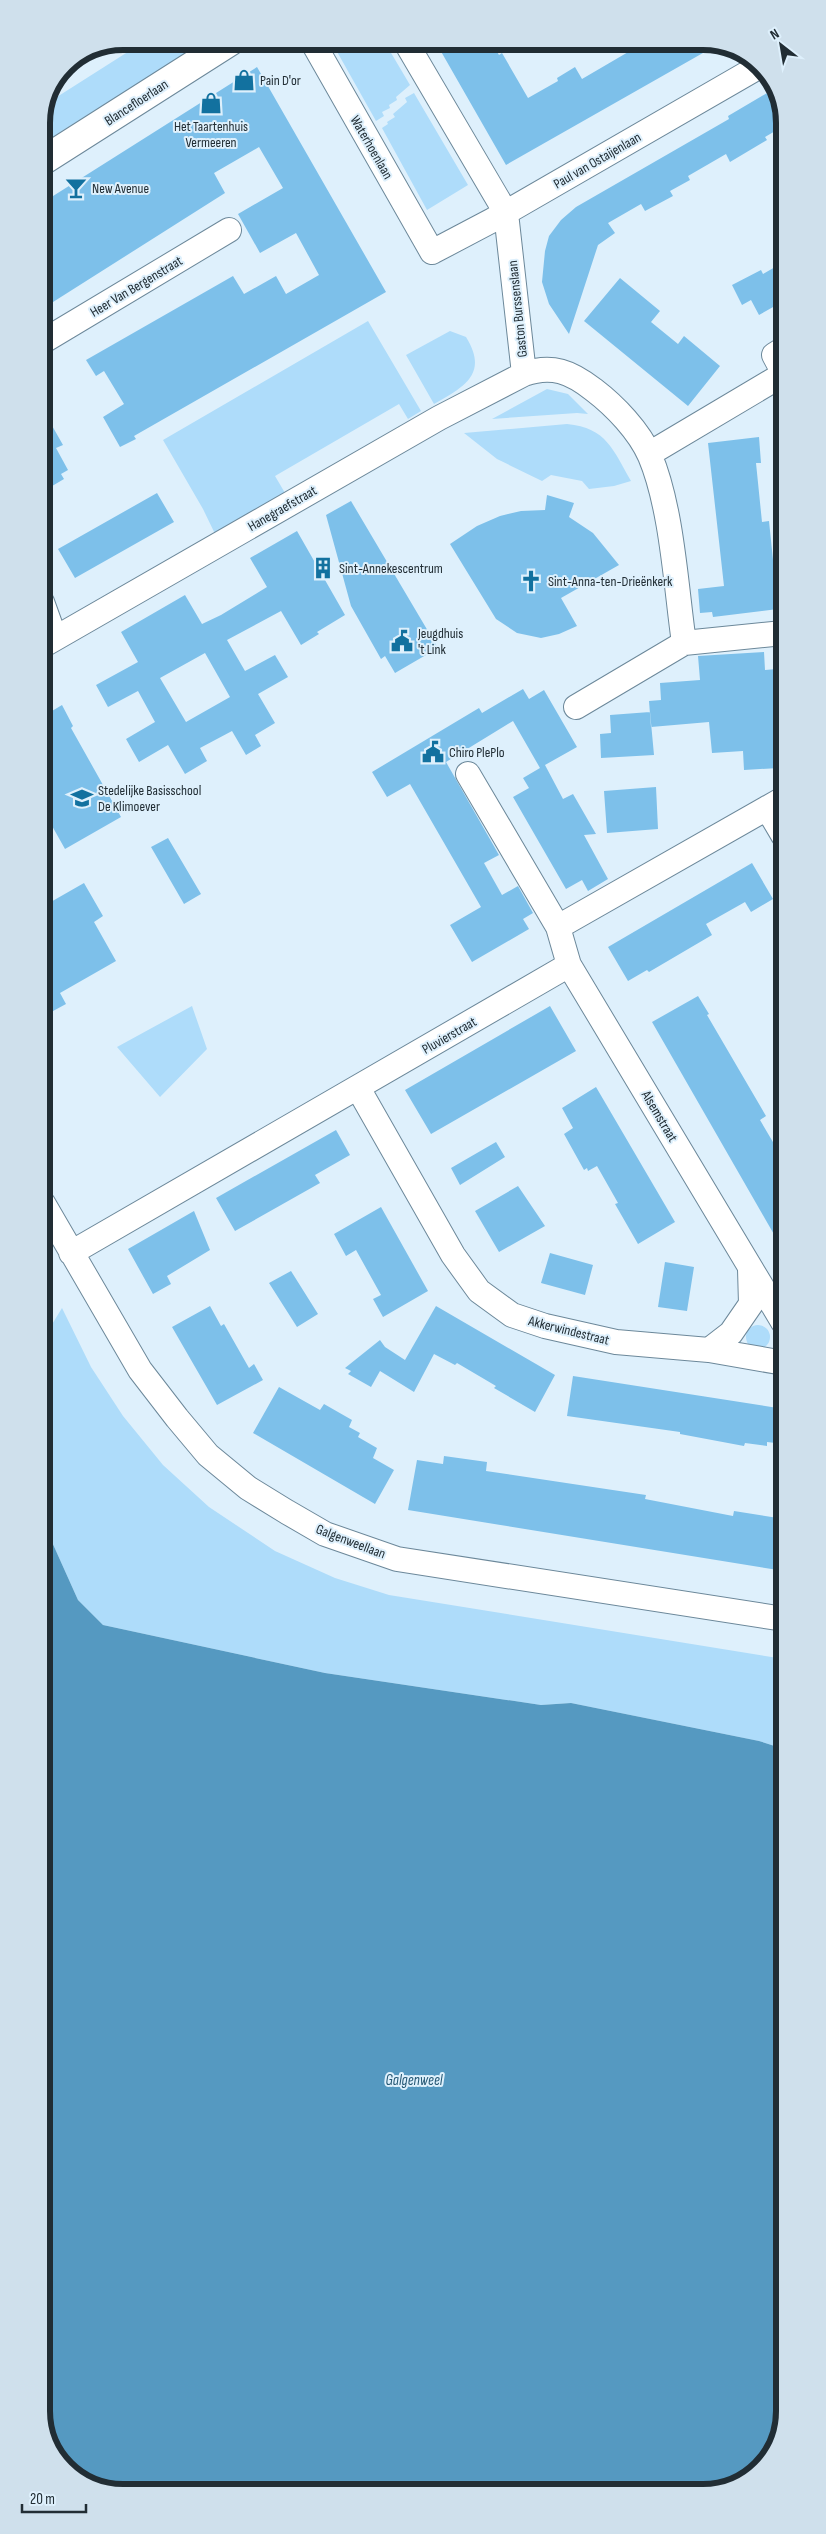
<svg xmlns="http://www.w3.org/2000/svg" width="826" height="2534" font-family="'Sofia Sans Condensed',sans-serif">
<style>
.green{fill:#aedcfa}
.water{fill:#5599c1}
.building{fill:#7dc0ea;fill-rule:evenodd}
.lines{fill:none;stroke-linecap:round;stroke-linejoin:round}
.street-casing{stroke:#6c889a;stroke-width:26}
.secondary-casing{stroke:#6c889a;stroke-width:30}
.street{stroke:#fff;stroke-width:24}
.secondary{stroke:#fff;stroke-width:28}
.labels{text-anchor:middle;stroke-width:4;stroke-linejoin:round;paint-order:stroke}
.poi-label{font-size:14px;fill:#212d34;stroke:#def0fc;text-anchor:start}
.street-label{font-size:14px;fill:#212d34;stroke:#def0fc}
.water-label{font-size:15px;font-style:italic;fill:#235673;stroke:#def0fc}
.rim{fill:none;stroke:#212d34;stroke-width:6}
</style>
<rect width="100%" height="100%" fill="#def0fc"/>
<path class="green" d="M 145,41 L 206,41 L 41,144 L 41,118 L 49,102 Z
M 331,41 L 384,41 L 410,85 L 396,97 L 397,100 L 389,105 L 390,108 L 382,112 L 384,116 L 376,121 Z
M 414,93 L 468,185 L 427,210 L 382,128 L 388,124 L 387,122 L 395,117 L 393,114 L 407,102 L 405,98 Z
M 368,321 L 421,411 L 408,419 L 399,404 L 275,476 L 288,498 L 218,540 L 203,509 L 163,440 Z
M 450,331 L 466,337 C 489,374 464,387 434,404 L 406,355 Z
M 547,389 L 568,394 L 588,414 L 577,413 L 492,419 Z
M 567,424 C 607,428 613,450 631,481 L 614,486 L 589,489 L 582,481 L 551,475 L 542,481 L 497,459 L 464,433 Z
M 192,1006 L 207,1049 L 160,1097 L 117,1047 Z
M 62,1308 L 91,1367 L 123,1416 L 163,1465 L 209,1507 L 275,1551 L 335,1578 L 389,1595 L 784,1659 L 784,1749 L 759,1741 L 571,1703 L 541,1705 L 325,1673 L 103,1625 L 78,1600 L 43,1522 L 43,1339 Z
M746 1337a12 12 0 1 1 24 0a12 12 0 1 1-24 0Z"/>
<path class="water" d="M 43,1522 L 78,1600 L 103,1625 L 325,1673 L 541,1705 L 571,1703 L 759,1741 L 784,1749 L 785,2412 L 768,2461 L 724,2490 L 117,2493 L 69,2473 L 44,2432 Z"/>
<path class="building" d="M 435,41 L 491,41 L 499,55 L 502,53 L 528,98 L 558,81 L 557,78 L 575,67 L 582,79 L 647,41 L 709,41 L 717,45 L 506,165 Z
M 257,67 L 386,292 L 134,436 L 136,439 L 120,447 L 103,417 L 124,404 L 104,371 L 96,376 L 86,360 L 233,276 L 244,294 L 276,276 L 286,294 L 319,275 L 296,233 L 260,253 L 238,214 L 283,188 L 259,147 L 214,173 L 225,193 L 42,309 L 42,203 Z
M 774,89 L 782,102 L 782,127 L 765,137 L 767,140 L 730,162 L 726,154 L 688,176 L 690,180 L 670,191 L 673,196 L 645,211 L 641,204 L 608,223 L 615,233 L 598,245 L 569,334 L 549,304 L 542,282 L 545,251 L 549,236 L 561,220 L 576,207 L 729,119 L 728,116 Z
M 782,263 L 782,302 L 759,315 L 751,300 L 742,305 L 732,285 L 761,270 L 763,274 Z
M 620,278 L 660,311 L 651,322 L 678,344 L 684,336 L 720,366 L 688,406 L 584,321 Z
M 42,408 L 63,445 L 56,448 L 68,470 L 61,474 L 64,479 L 42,492 Z
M 759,437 L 761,463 L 756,463 L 762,522 L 769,521 L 773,560 L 783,559 L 783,602 L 778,603 L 778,609 L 713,617 L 712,612 L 700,613 L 698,589 L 724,586 L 708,443 Z
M 157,493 L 174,522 L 75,578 L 58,549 Z
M 547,495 L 574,503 L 569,517 L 593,533 L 619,565 L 561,598 L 577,626 L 559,634 L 541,638 L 517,633 L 496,619 L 450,544 L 477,526 L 500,516 L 521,511 L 545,510 Z
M 351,501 L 438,648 L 395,673 L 385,656 L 381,659 L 351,606 L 326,515 Z
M 297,531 L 345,615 L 317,632 L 319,634 L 301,645 L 281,611 L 227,640 L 245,671 L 275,655 L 288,677 L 258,694 L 275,723 L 255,735 L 261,746 L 246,755 L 232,731 L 200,748 L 207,761 L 185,774 L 168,745 L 139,762 L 126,739 L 155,722 L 138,691 L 108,707 L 96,685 L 138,662 L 121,632 L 185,595 L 202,624 L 221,615 L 267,587 L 250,558 ZM 205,653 L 230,697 L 186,722 L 160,678 Z
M 764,652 L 765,670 L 777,669 L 779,724 L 783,724 L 783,749 L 778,750 L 779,768 L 744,770 L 743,751 L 712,753 L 709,722 L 651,727 L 649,701 L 661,700 L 660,683 L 700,680 L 698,656 Z
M 523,689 L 529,699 L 544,690 L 577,747 L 545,765 L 563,799 L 573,794 L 596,834 L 584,835 L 608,879 L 588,891 L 582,880 L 566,889 L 513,797 L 529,788 L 523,778 L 540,768 L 513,721 L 446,762 L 499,855 L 484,863 L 502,895 L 518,886 L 533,913 L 523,919 L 529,929 L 472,962 L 450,925 L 481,907 L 410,784 L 387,797 L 372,772 L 479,708 L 482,713 Z
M 62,705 L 73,726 L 71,728 L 121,817 L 65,849 L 42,808 L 42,717 Z
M 650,712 L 654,755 L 601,758 L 600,734 L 611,733 L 610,715 Z
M 656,787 L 658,829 L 607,833 L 604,791 Z
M 168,838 L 201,894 L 184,904 L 151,847 Z
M 752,863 L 773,899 L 751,912 L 745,902 L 706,924 L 712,935 L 649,972 L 647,970 L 628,981 L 608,947 Z
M 84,883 L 103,916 L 94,922 L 116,961 L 60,993 L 66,1004 L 42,1017 L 42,907 Z
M 698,996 L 709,1014 L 707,1015 L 766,1116 L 760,1120 L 783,1159 L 783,1250 L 652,1022 Z
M 550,1006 L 576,1051 L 431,1134 L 405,1090 Z
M 596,1087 L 675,1222 L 638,1244 L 615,1204 L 618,1203 L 597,1166 L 588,1171 L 587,1168 L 584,1170 L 564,1134 L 573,1128 L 562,1108 Z
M 336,1130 L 350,1155 L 315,1175 L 320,1183 L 235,1231 L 216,1198 Z
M 496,1142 L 505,1157 L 460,1185 L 451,1168 Z
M 518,1186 L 545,1226 L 499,1252 L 475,1211 Z
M 381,1207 L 428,1291 L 383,1317 L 373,1299 L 381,1295 L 356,1250 L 346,1256 L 334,1234 Z
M 194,1211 L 210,1250 L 167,1276 L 171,1284 L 153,1294 L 128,1249 Z
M 550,1253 L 593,1265 L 585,1295 L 541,1283 Z
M 665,1262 L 694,1267 L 687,1311 L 658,1307 Z
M 291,1271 L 318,1314 L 297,1327 L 269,1283 Z
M 210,1306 L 221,1326 L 224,1324 L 249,1368 L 254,1364 L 263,1380 L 217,1405 L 172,1327 Z
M 436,1306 L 555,1375 L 535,1412 L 494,1388 L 496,1386 L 457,1363 L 455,1365 L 434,1354 L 414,1392 L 380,1371 L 371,1387 L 348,1374 L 351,1371 L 345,1368 L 380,1340 L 385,1347 L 405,1360 Z
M 573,1376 L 784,1409 L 784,1444 L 767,1442 L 767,1446 L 745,1443 L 744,1446 L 680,1434 L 680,1432 L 567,1416 Z
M 279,1387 L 320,1410 L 324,1404 L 352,1420 L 349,1427 L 360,1433 L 358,1437 L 377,1448 L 373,1458 L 394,1470 L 375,1504 L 253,1433 Z
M 444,1456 L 487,1462 L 486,1471 L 646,1495 L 645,1499 L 733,1516 L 734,1511 L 778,1518 L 776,1529 L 784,1530 L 784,1571 L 408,1510 L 417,1460 L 443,1464 Z"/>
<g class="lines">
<g class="street-casing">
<path id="street" d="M 312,41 L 432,252
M 405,41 L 506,213
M 493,220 L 760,66
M 432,252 L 506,213 L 524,374 C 552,364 571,372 594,390 C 615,406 639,431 650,456 C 672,508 676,587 684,643
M 42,342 L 229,230
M 782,350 L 774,355 L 782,370
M 649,454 L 782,375
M 42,602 L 55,638
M 42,646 L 439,418 L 524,374
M 576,707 L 684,643 L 783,633
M 468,774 L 558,927
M 767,808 L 783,835
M 569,965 L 783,1322
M 358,1088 L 453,1255 L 479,1291 L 512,1315 L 545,1326 L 616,1342 L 709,1350 L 784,1363
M 43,1203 L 140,1370 L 177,1418 L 208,1455 L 248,1488 L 287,1512 L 325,1534 L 397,1559 L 784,1619
M 71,1253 L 569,965 L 558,927 L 783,799
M 709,1350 L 731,1333 L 751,1304 L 750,1269"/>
</g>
<g class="secondary-casing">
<path id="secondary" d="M 41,162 L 231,41"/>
</g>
<use href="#street" class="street"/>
<use href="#secondary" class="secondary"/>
</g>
<defs>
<g id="shop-bare" transform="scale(1.725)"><path d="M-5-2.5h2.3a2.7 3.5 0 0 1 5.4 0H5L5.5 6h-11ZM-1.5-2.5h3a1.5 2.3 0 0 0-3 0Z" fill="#12719f" stroke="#def0fc" stroke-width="2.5" paint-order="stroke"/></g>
<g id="bar-bare" transform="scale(1.725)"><path d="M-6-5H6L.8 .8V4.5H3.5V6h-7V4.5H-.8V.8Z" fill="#12719f" stroke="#def0fc" stroke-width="2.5" paint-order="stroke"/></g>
<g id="building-bare" transform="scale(1.725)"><path d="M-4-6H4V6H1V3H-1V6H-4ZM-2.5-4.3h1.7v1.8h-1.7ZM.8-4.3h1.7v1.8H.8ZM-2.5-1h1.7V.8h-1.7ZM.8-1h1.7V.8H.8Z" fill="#12719f" stroke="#def0fc" stroke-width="2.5" paint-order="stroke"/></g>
<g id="church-bare" transform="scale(1.725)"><path d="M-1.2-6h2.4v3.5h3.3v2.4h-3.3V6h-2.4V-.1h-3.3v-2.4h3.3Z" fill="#12719f" stroke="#def0fc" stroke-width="2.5" paint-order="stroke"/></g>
<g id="civic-bare" transform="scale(1.725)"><path d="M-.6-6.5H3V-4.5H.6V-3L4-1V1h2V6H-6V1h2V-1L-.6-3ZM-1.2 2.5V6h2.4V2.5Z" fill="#12719f" stroke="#def0fc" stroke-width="2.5" paint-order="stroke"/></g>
<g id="school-bare" transform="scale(1.725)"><path d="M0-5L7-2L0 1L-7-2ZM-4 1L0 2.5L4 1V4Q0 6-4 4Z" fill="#12719f" stroke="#def0fc" stroke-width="2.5" paint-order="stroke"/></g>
</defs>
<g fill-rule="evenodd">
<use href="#shop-bare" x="244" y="80"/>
<use href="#shop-bare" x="211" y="103"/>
<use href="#bar-bare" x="76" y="188"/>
<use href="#building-bare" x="323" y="568"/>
<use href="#church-bare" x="531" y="581"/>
<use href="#civic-bare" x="402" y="641"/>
<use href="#civic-bare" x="433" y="752"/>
<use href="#school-bare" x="82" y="798"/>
</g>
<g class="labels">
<g class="poi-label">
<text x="260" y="85">Pain D'or</text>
<text x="211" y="131" text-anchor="middle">Het Taartenhuis<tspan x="211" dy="16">Vermeeren</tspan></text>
<text x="92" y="193">New Avenue</text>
<text x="339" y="573">Sint-Annekescentrum</text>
<text x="548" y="586">Sint-Anna-ten-Drieënkerk</text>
<text x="418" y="638">Jeugdhuis<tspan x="418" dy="16">'t Link</tspan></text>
<text x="449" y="757">Chiro PlePlo</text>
<text x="98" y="795">Stedelijke Basisschool<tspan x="98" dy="16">De Klimoever</tspan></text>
</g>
<g class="street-label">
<text transform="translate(136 102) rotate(-33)" y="5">Blancefloerlaan</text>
<text transform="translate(372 147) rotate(60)" y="5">Waterhoenlaan</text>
<text transform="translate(597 160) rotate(-30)" y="5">Paul van Ostaijenlaan</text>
<text transform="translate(136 286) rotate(-31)" y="5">Heer Van Bergenstraat</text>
<text transform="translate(517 309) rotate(-96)" y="5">Gaston Burssenslaan</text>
<text transform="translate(282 508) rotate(-30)" y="5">Hanegraefstraat</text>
<text transform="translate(449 1035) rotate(-30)" y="5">Pluvierstraat</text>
<text transform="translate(660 1116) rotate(59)" y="5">Alsemstraat</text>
<text transform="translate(569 1330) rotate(14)" y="5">Akkerwindestraat</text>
<text transform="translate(351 1541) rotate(21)" y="5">Galgenweellaan</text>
</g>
<g class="water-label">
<text x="414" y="2085">Galgenweel</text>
</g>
</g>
<path d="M0 0H826V2534H0ZM123 50H703A73 73 0 0 1 776 123V2411A73 73 0 0 1 703 2484H123A73 73 0 0 1 50 2411V123A73 73 0 0 1 123 50Z" fill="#cfe0ec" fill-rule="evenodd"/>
<path class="rim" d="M123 50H703A73 73 0 0 1 776 123V2411A73 73 0 0 1 703 2484H123A73 73 0 0 1 50 2411V123A73 73 0 0 1 123 50Z"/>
<g transform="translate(781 45) rotate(329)" stroke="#def0fc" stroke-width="4" paint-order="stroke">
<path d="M0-4L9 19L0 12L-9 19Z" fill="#212d34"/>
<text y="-8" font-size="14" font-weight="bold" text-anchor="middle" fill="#212d34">N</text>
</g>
<path d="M22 2504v8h64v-8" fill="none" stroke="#212d34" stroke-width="2.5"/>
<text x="30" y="2504" font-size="15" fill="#212d34" stroke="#def0fc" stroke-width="4" paint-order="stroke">20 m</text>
</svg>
